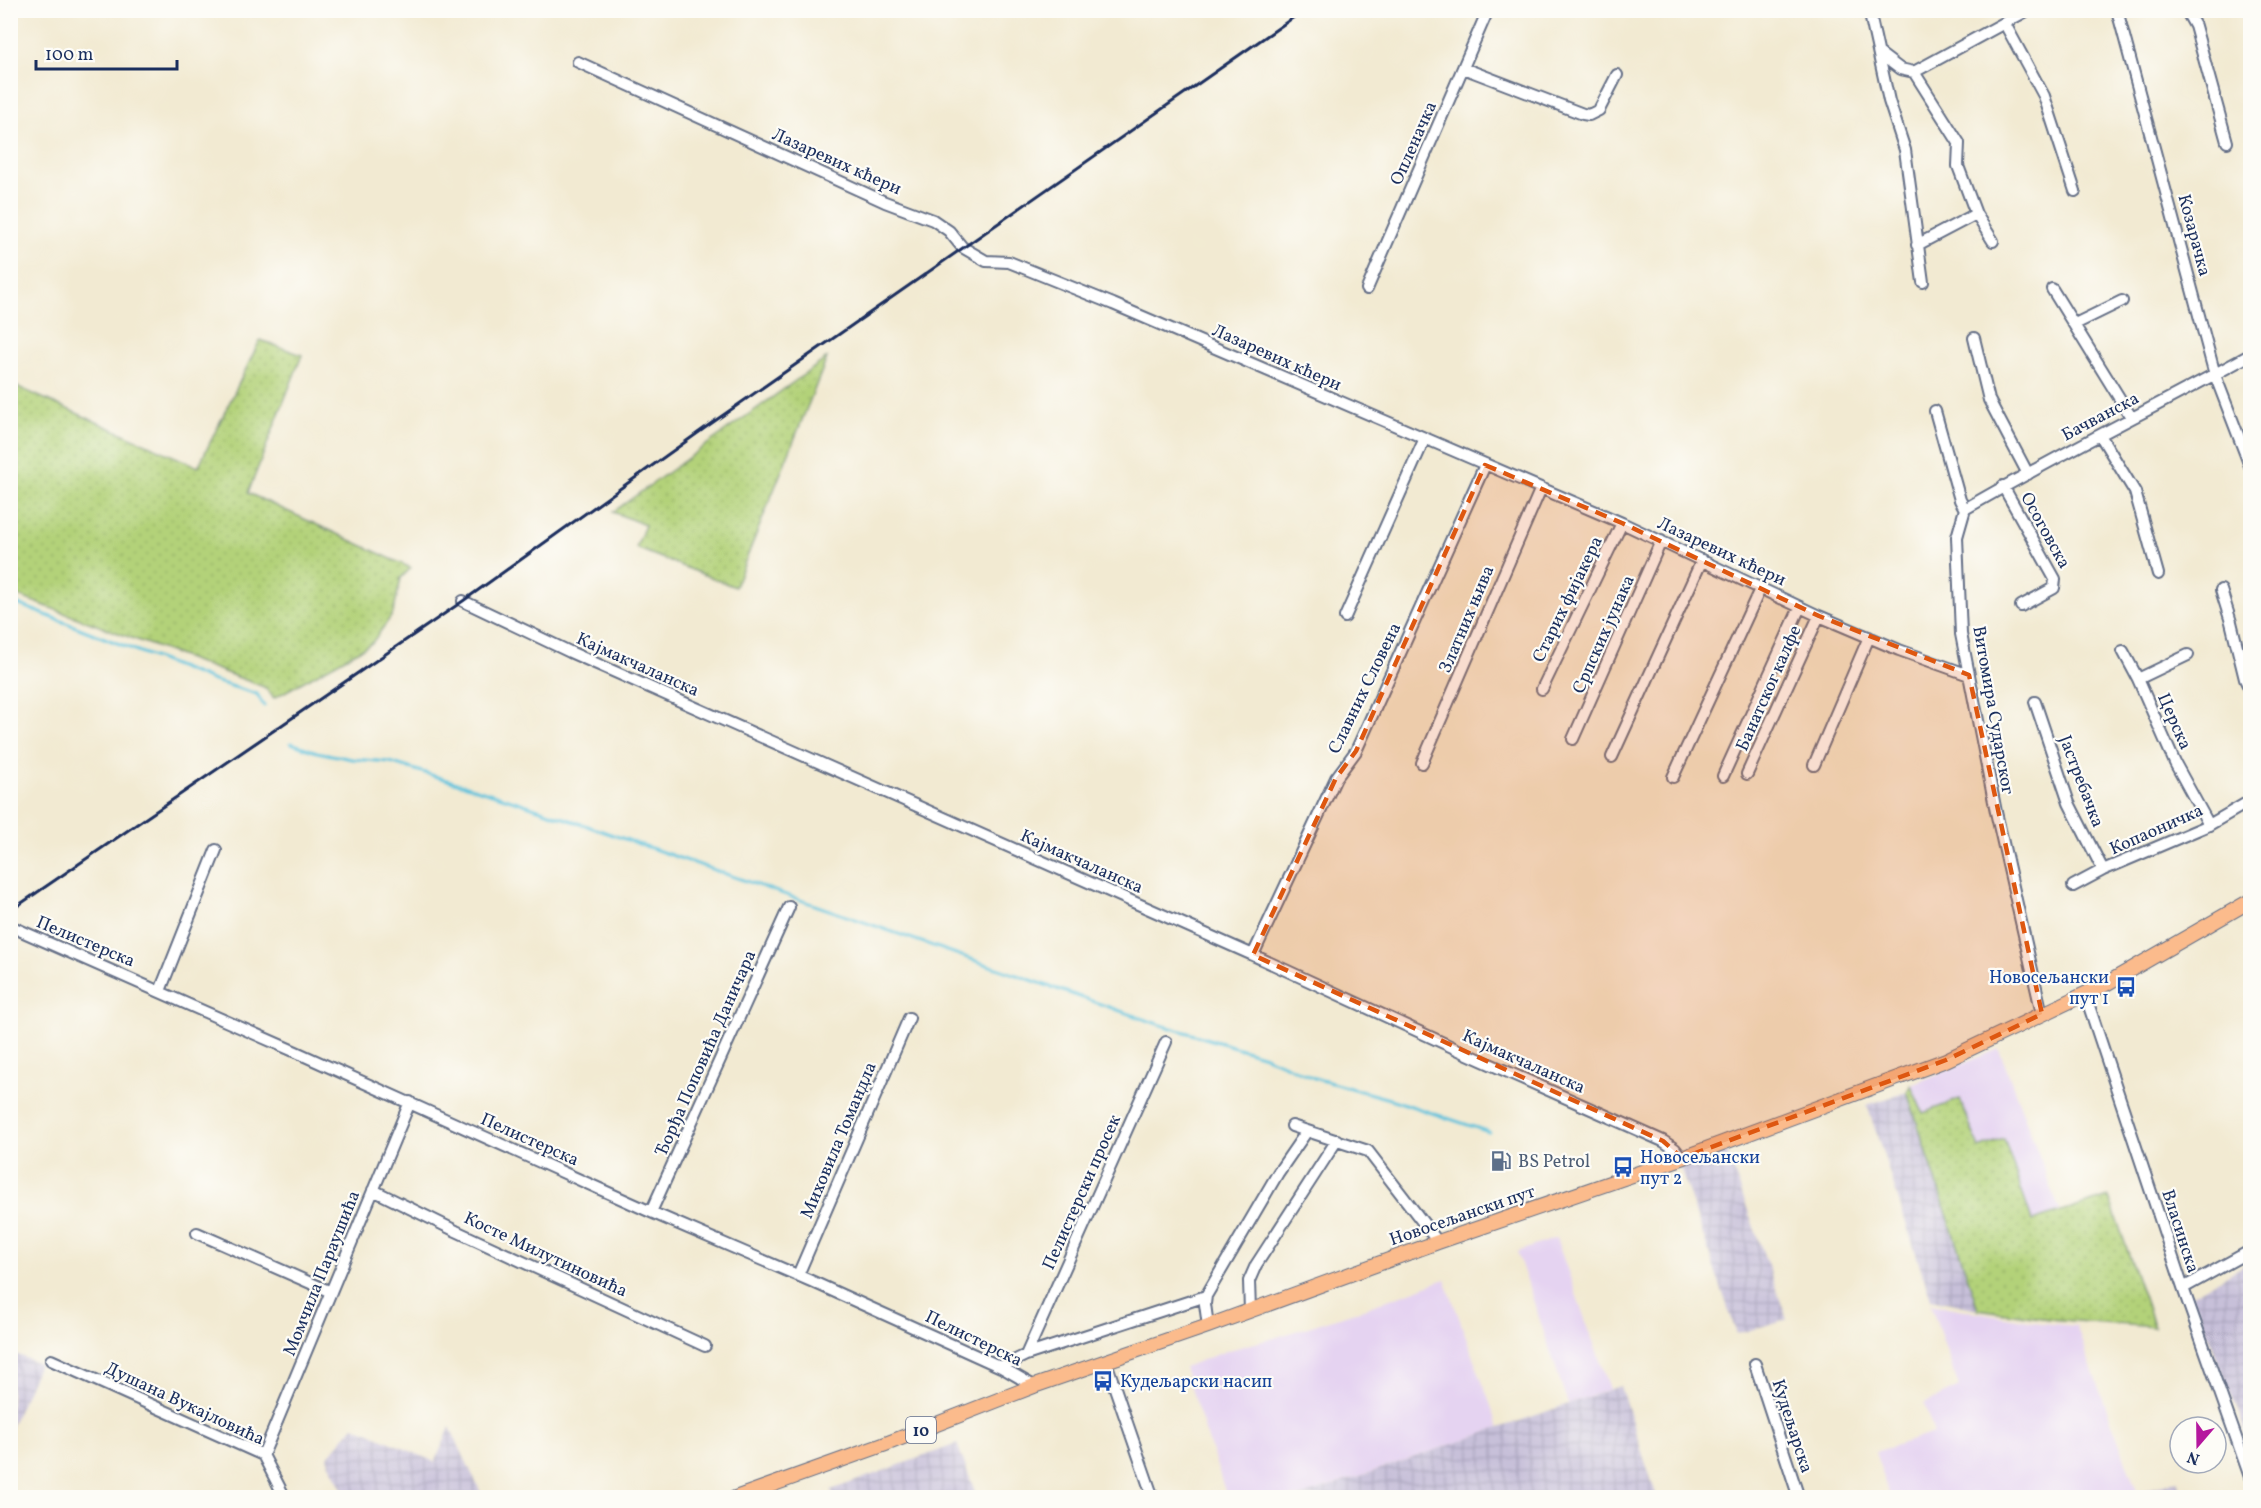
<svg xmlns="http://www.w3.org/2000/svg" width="2261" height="1508" font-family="Vollkorn,serif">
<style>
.built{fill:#e5d3f1}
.industrial{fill:url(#industrial-grid)}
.grass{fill:url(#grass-dots);stroke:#67806c;stroke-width:1.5}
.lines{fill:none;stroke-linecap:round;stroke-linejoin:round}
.stream{stroke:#5ec2dc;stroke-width:3}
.minor-casing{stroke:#667087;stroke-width:14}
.major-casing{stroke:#667087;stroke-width:16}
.minor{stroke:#fff;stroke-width:10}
.major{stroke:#fbbb8c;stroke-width:14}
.rail{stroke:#1b2f5e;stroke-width:3}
.marked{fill:#de5710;fill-opacity:0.2;stroke:#de5710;stroke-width:4.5;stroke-dasharray:12 8;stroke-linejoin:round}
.labels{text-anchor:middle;stroke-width:4.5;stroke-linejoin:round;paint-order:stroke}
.shield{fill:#fdfcf7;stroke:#5f6c8c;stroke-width:1.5}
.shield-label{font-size:16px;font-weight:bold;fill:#1b2f5e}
.street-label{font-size:18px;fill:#1b2f5e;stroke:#fdfcf7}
.transit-label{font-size:18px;fill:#164399;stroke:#fdfcf7;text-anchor:start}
.service-label{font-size:18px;fill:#4e5e75;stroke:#fdfcf7;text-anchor:start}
</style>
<defs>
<pattern id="industrial-grid" width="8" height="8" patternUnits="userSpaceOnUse" patternTransform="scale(1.5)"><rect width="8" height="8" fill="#c7c0d9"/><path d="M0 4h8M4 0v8" fill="none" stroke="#aaa5bd"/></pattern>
<pattern id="grass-dots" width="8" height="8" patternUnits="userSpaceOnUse" patternTransform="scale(1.5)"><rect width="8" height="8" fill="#b3d279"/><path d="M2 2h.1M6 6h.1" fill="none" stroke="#99b56b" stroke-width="1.8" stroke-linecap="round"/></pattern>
</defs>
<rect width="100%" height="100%" fill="#fdfcf7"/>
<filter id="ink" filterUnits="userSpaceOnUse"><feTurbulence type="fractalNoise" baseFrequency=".0167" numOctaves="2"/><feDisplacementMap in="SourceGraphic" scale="12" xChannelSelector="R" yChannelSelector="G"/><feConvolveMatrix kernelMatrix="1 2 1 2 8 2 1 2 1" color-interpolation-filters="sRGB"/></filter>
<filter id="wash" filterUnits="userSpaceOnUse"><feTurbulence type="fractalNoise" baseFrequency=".008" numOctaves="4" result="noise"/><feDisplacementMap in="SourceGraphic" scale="24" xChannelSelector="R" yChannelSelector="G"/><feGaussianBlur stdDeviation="1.35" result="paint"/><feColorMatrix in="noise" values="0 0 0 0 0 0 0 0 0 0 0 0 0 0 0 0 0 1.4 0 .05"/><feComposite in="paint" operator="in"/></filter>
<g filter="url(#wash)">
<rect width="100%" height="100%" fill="#f2ead2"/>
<path class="built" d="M 1999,1049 L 2060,1211 L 2032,1221 L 2004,1139 L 1979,1148 L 1960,1099 L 1923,1113 L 1911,1085 Z
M 1556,1238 L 1610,1389 L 1568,1404 L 1517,1252 Z
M 1445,1279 L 1499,1428 L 1299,1497 L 1227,1497 L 1184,1367 L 1229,1350 L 1274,1338 L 1358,1311 Z
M 1930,1304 L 2040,1323 L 2076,1326 L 2139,1497 L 1876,1497 L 1889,1493 L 1875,1452 L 1934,1433 L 1924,1404 L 1959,1387 Z"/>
<path class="industrial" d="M 1907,1092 L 1978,1309 L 1931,1299 L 1867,1105 Z
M 1727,1152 L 1787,1319 L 1737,1334 L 1680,1168 Z
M 2250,1262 L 2250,1442 L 2192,1295 Z
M 11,1352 L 39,1364 L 11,1427 Z
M 1620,1386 L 1657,1497 L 1299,1497 L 1326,1488 Z
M 354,1426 L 435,1462 L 450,1427 L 483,1497 L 346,1497 L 327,1458 Z
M 957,1444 L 977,1497 L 834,1497 L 831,1490 Z
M 2177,1480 L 2183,1497 L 2141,1497 L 2139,1492 Z"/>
<path class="grass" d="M 260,340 L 302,355 L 248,493 L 411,568 L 401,578 L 393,614 L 372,643 L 274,698 L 264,687 L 10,593 L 11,384 L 198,467 Z
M 827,358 L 735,587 L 636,548 L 645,525 L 613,512 Z
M 1911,1085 L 1923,1113 L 1960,1099 L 1979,1148 L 2004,1139 L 2032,1221 L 2109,1197 L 2154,1327 L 2049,1319 L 1978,1309 L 1907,1092 Z"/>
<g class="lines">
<path class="stream" d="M 10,601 L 214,681 L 257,694 L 264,706
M 291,743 L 317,752 L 352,759 L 390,762 L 521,803 L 1158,1024 L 1265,1056 L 1314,1078 L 1393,1100 L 1489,1132"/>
</g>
</g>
<g filter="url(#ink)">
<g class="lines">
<g class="minor-casing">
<path id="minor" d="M 1847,10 L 1859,10
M 1869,10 L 1889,101 L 1905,150 L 1923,282
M 2117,10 L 2215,375 L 2250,466
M 2186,10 L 2195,26 L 2227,142
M 2005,24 L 2044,96 L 2075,191
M 1879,53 L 1900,69 L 1914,72 L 2028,10
M 578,62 L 885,202 L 933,220 L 949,231 L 962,247 L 986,261 L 1009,262 L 1113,304 L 1622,523 L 1819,616 L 1899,650 L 1969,675
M 1463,68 L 1583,114 L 1589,115 L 1599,110 L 1617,75
M 1914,72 L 1959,143 L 1958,166 L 1976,214 L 1993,241
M 1917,245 L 1976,214
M 1367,289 L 1488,10
M 2052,289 L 2131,417
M 2075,324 L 2122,301
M 1974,338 L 1989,400 L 2028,474
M 1935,411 L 1960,500 L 1965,509 L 1957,537 L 1961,634 L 1996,812 L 2042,1014
M 2100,435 L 2135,492 L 2158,574
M 2003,486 L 2055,579 L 2054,588 L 2021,606
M 1965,509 C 2059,454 2156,407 2250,355
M 2221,590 L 2231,622 L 2245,679 L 2250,689
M 463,601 L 570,652 L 1253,955 L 1463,1052 L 1663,1141 L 1675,1149 L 1682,1158
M 1345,617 L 1425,438
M 2123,651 L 2138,679
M 2188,655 L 2138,679 L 2175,763 L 2209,825
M 1542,689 L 1622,523
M 2035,702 L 2069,803 L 2103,870
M 1573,739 L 1661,541
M 1612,757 L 1702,560
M 1422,763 L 1541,488
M 1814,765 L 1869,637
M 1747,774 L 1819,616
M 1723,776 L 1800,607
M 1673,777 L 1761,587
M 2073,886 L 2103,870 L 2209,825 L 2250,801
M 10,926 L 296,1052 L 651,1212 L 811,1281 L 1001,1367 L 1034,1386
M 1253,955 L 1336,778 L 1356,751 L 1485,465
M 160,991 L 216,850
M 2085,994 L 2183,1288 L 2250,1477
M 1292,1126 L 1368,1151 L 1438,1242
M 373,1190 L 456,1231 L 705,1346
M 651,1212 L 789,907
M 197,1233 L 331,1292
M 798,1275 L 909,1018
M 2183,1288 L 2250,1251
M 1206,1296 L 1278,1173 L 1307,1131
M 1250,1311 L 1249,1281 L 1256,1265 L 1337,1140
M 1026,1355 L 1166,1042
M 51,1360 L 263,1455 L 285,1498
M 1106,1362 L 1153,1498
M 1755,1364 L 1799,1498
M 1001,1367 L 1026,1355 L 1206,1296 L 1205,1304 L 1208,1326
M 263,1455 L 410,1102"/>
</g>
<g class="major-casing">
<path id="major" d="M 735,1498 L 883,1445 L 1034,1386 L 1208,1326 L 1438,1242 L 1682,1158 L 1946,1060 L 2104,985 L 2250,901"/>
</g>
<use href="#minor" class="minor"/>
<use href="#major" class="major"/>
<path class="rail" d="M 10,911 L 463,601 L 709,425 L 1304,10"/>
</g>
</g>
<path class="marked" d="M 1485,465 L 1622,523 L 1819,616 L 1969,675 L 2042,1014 L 1946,1060 L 1682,1158 L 1663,1141 L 1253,955 L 1336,778 L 1356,751 Z"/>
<defs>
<g id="bus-bare" transform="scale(1.62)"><path d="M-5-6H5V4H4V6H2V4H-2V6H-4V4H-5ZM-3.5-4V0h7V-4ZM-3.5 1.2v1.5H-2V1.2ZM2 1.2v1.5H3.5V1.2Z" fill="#1a4fb4" stroke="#fdfcf7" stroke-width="2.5" paint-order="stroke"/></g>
<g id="fuel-bare" transform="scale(1.62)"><path d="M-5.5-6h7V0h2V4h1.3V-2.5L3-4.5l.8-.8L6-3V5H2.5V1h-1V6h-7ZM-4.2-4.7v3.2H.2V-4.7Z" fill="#5c6f8a" stroke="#fdfcf7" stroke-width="2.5" paint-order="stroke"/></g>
</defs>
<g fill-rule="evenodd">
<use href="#bus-bare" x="2126" y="987"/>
<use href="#fuel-bare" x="1501" y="1161"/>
<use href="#bus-bare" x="1623" y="1167"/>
<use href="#bus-bare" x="1103" y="1381"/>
</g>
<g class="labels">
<rect class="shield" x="906" y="1417" width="30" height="26" rx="4.5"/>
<g class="shield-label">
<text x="921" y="1436">10</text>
</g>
<g class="street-label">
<text transform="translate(1413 143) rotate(-66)" y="6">Опленачка</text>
<text transform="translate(837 161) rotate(24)" y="6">Лазаревих кћери</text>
<text transform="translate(2195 235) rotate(75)" y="6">Козарачка</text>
<text transform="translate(1277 357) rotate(24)" y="6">Лазаревих кћери</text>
<text transform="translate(2100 416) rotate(-28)" y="6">Бачванска</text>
<text transform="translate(2046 530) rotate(61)" y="6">Осоговска</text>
<text transform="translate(1722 551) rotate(25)" y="6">Лазаревих кћери</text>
<text transform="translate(1567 599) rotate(-64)" y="6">Старих фијакера</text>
<text transform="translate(1466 619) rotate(-67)" y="6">Златних њива</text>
<text transform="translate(1603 634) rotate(-66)" y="6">Српских јунака</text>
<text transform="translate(638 664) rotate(24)" y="6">Кајмакчаланска</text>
<text transform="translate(1364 688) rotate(-64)" y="6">Славних Словена</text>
<text transform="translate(1768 688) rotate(-66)" y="6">Банатског калфе</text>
<text transform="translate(1994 710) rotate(80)" y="6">Витомира Сударског</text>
<text transform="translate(2175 721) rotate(66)" y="6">Церска</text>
<text transform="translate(2082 781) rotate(69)" y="6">Јастребачка</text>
<text transform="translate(2156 829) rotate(-24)" y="6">Копаоничка</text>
<text transform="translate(1082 861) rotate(24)" y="6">Кајмакчаланска</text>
<text transform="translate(86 941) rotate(23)" y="6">Пелистерска</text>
<text transform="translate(705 1053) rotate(-66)" y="6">Ђорђа Поповића Даничара</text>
<text transform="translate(1524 1061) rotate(24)" y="6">Кајмакчаланска</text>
<text transform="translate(530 1139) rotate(24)" y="6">Пелистерска</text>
<text transform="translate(838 1140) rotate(-67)" y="6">Миховила Томандла</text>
<text transform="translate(1081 1192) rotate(-66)" y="6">Пелистерски просек</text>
<text transform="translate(1462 1215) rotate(-19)" y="6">Новосељански пут</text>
<text transform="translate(2181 1231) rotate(72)" y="6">Власинска</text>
<text transform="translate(546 1254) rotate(25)" y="6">Косте Милутиновића</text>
<text transform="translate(321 1273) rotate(-68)" y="6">Момчила Параушића</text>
<text transform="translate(974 1338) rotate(26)" y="6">Пелистерска</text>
<text transform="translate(185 1403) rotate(25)" y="6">Душана Вукајловића</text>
<text transform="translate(1793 1426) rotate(72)" y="6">Кудељарска</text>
</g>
<g class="transit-label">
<text x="2109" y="983" text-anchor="end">Новосељански<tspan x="2109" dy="21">пут 1</tspan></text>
<text x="1640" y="1163">Новосељански<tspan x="1640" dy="21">пут 2</tspan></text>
<text x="1120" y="1387">Кудељарски насип</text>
</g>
<g class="service-label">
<text x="1518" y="1167">BS Petrol</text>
</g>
</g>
<rect width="2261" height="1508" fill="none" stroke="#fdfcf7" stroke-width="36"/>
<g transform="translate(2198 1445) rotate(200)"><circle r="28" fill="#fdfcf7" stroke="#a3aaba" stroke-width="1.5"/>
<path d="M0-4.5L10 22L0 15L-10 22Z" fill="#b5179e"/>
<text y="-9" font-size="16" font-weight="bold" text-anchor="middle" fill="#1b2f5e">N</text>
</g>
<path d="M36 60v9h141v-9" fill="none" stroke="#1b2f5e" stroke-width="3"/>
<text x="45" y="60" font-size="18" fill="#1b2f5e" stroke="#fdfcf7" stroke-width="4.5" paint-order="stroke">100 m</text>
</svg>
